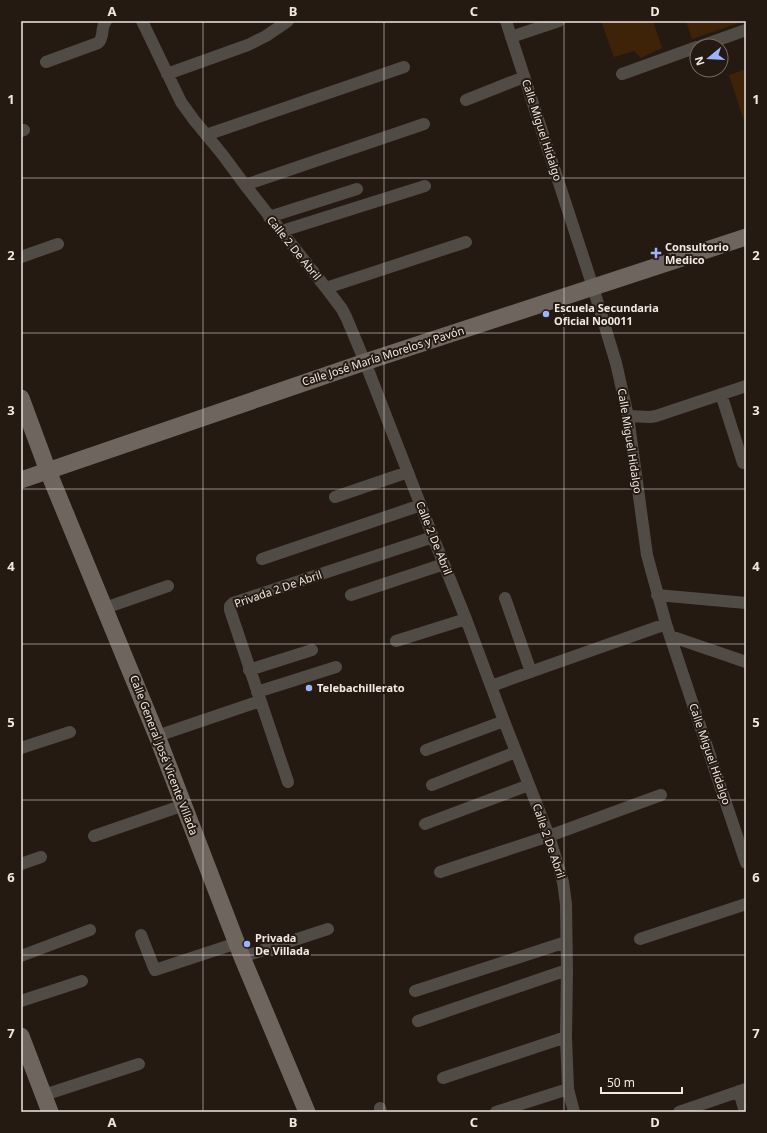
<svg xmlns="http://www.w3.org/2000/svg" width="767" height="1133" font-family="'Noto Sans',sans-serif">
<style>
.green{fill:#3f2308}
.lines{fill:none;stroke-linecap:round;stroke-linejoin:round}
.street{stroke:#514b46;stroke-width:12}
.secondary{stroke:#6e655e;stroke-width:17}
.grid{fill:none;stroke:#f0e8e2;stroke-width:1;stroke-opacity:0.55}
.poi-dot{fill:#9cb4fd;stroke:#251a12;stroke-width:1.5}
.labels{text-anchor:middle;stroke-width:4;stroke-linejoin:round;paint-order:stroke}
.street-label{font-size:11px;fill:#f0e8e2;stroke:#251a12}
.poi-label{font-size:11px;font-weight:bold;fill:#f0e8e2;stroke:#251a12;text-anchor:start}
.neatline{fill:none;stroke:#f0e8e2;stroke-width:1.5}
.grid-label{font-size:13px;text-anchor:middle;font-weight:bold;fill:#f0e8e2}
</style>
<rect width="100%" height="100%" fill="#251a12"/>
<path class="green" d="M 601,21 L 653,21 L 662,48 L 641,58 L 634,51 L 614,57 Z
M 686,21 L 745,21 L 692,39 Z
M 746,69 L 746,127 L 729,75 Z"/>
<g class="lines">
<path class="street" d="M 142,21 L 181,102 L 194,120 L 222,154 L 245,185 L 326,288 L 342,309 L 347,319 L 365,362 L 433,537 L 466,619 L 504,721 L 549,836 L 563,882 L 566,904 L 567,970 L 566,1037 L 568,1089 L 574,1112
M 506,21 L 593,287 L 616,363 L 628,416 L 647,555 L 666,624 L 746,863
M 511,37 L 559,21
M 701,46 L 746,30
M 46,62 L 98,43 C 105,37 100,28 106,21
M 167,74 L 248,45 L 266,36 L 288,21
M 622,74 L 697,47
M 466,100 L 524,77
M 21,131 L 24,130
M 206,135 L 404,67
M 245,185 L 424,124
M 269,217 L 357,189
M 282,231 L 425,186
M 21,257 L 58,244
M 326,288 L 466,242
M 721,394 L 743,463
M 628,416 L 650,417 L 656,416 L 746,386
M 335,497 L 408,472
M 262,559 L 421,505
M 351,595 L 444,564
M 657,595 L 746,603
M 505,598 L 531,672
M 105,608 L 168,586
M 670,636 L 746,662
M 396,641 L 466,619
M 249,670 L 312,650
M 491,686 L 666,624
M 257,692 L 336,667
M 157,736 L 260,701
M 21,748 L 70,732
M 426,750 L 504,721
M 288,782 L 230,610 L 230,606 L 233,603 L 433,537
M 432,785 L 516,752
M 425,824 L 529,785
M 94,836 L 184,805
M 21,864 L 41,857
M 440,872 L 549,836 L 661,795
M 141,935 L 154,968 L 155,970 L 237,943
M 640,939 L 746,904
M 21,956 L 90,930
M 242,957 L 328,929
M 415,991 L 566,942
M 21,1001 L 82,981
M 418,1021 L 567,970
M 443,1078 L 566,1037
M 739,1091 L 745,1112
M 44,1095 L 139,1064
M 380,1108 L 381,1112
M 496,1112 L 568,1089
M 679,1112 L 746,1089"/>
<path class="secondary" d="M 21,398 L 48,471 L 157,736 L 242,957 L 307,1112
M 21,480 L 365,362 L 746,237
M 21,1036 L 50,1112"/>
</g>
<path class="grid" d="M 203,21 L 203,1112M 384,21 L 384,1112M 564,21 L 564,1112M 21,178 L 746,178M 21,333 L 746,333M 21,489 L 746,489M 21,644 L 746,644M 21,800 L 746,800M 21,955 L 746,955"/>
<g class="poi-dot">
<path d="M654 247h4v4h4v4h-4v4h-4v-4h-4v-4h4z"/>
<circle cx="546" cy="314" r="4"/>
<circle cx="309" cy="688" r="4"/>
<circle cx="247" cy="944" r="4"/>
</g>
<g class="labels">
<g class="street-label">
<text transform="translate(542 130) rotate(72)" y="4">Calle Miguel Hidalgo</text>
<text transform="translate(294 248) rotate(51)" y="4">Calle 2 De Abril</text>
<text transform="translate(383 356) rotate(-18)" y="4">Calle José María Morelos y Pavón</text>
<text transform="translate(630 441) rotate(81)" y="4">Calle Miguel Hidalgo</text>
<text transform="translate(434 538) rotate(68)" y="4">Calle 2 De Abril</text>
<text transform="translate(278 589) rotate(-19)" y="4">Privada 2 De Abril</text>
<text transform="translate(710 754) rotate(71)" y="4">Calle Miguel Hidalgo</text>
<text transform="translate(164 755) rotate(69)" y="4">Calle General José Vicente Villada</text>
<text transform="translate(549 841) rotate(71)" y="4">Calle 2 De Abril</text>
</g>
<g class="poi-label">
<text x="665" y="251">Consultorio<tspan x="665" dy="13">Medico</tspan></text>
<text x="554" y="312">Escuela Secundaria<tspan x="554" dy="13">Oficial No0011</tspan></text>
<text x="317" y="692">Telebachillerato</text>
<text x="255" y="942">Privada<tspan x="255" dy="13">De Villada</tspan></text>
</g>
</g>
<rect width="767" height="1133" fill="none" stroke="#251a12" stroke-width="44"/>
<g transform="translate(709 58) rotate(252)"><circle r="19" fill="#251a12" stroke="#766c65"/>
<path d="M0-3L7 15L0 10L-7 15Z" fill="#9cb4fd"/>
<text y="-6" font-size="11" font-weight="bold" text-anchor="middle" fill="#f0e8e2">N</text>
</g>
<path d="M601 1087v6h81v-6" fill="none" stroke="#f0e8e2" stroke-width="2"/>
<text x="607" y="1087" font-size="12" fill="#f0e8e2" stroke="#251a12" stroke-width="3" paint-order="stroke">50 m</text>
<rect x="22" y="22" width="723" height="1089" class="neatline"/>
<g class="grid-label">
<text x="112" y="16">A</text>
<text x="293" y="16">B</text>
<text x="474" y="16">C</text>
<text x="655" y="16">D</text>
<text x="11" y="104">1</text>
<text x="756" y="104">1</text>
<text x="11" y="260">2</text>
<text x="756" y="260">2</text>
<text x="11" y="415">3</text>
<text x="756" y="415">3</text>
<text x="11" y="571">4</text>
<text x="756" y="571">4</text>
<text x="11" y="727">5</text>
<text x="756" y="727">5</text>
<text x="11" y="882">6</text>
<text x="756" y="882">6</text>
<text x="11" y="1038">7</text>
<text x="756" y="1038">7</text>
<text x="112" y="1127">A</text>
<text x="293" y="1127">B</text>
<text x="474" y="1127">C</text>
<text x="655" y="1127">D</text>
</g>
</svg>
